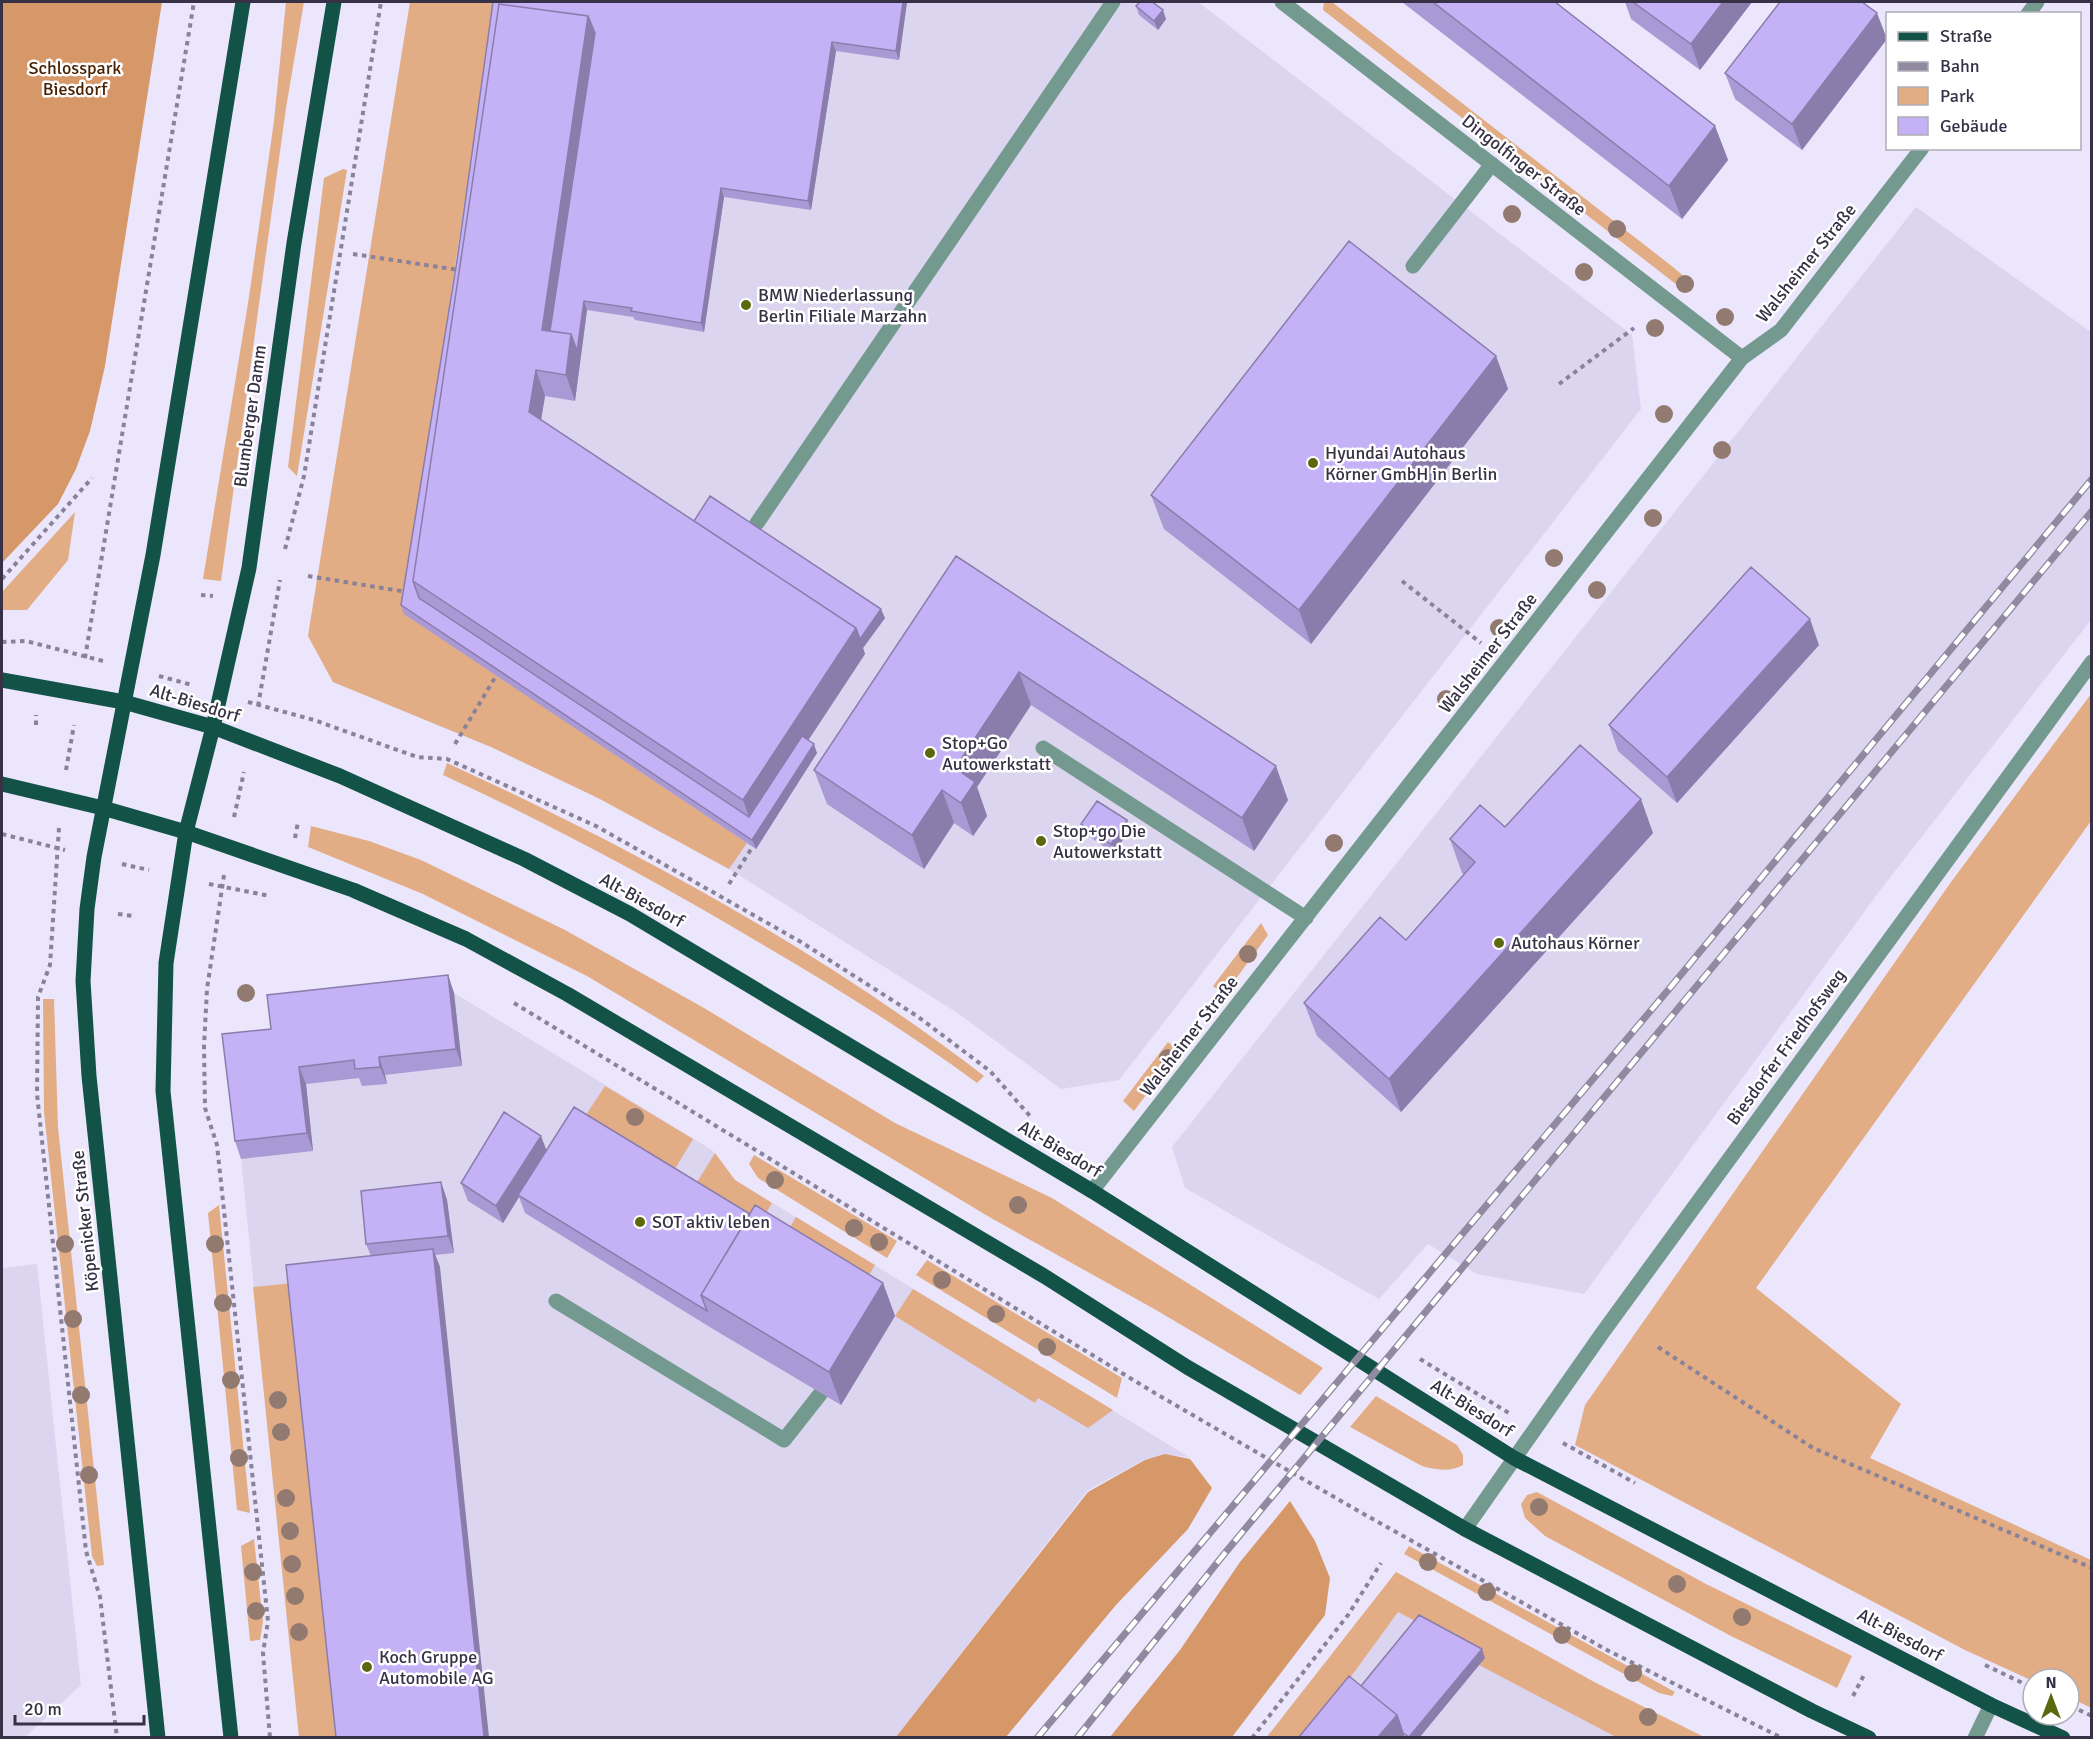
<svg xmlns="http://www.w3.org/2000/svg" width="2093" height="1739" font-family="Signika,sans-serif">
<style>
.built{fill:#dcd5ef}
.green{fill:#e2ac85}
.forest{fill:#d69869}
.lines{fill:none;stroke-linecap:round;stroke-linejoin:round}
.path{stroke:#898399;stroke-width:4;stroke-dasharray:4.5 4.5;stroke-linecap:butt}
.minor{stroke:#74998f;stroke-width:15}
.major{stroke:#135347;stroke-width:15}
.rail-casing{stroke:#908aa0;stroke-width:7}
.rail{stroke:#fff;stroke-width:4.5;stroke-dasharray:14;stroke-linecap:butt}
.tree{fill:#927a71}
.wall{fill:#a999d4}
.shaded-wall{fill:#8a7dac}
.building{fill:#c5b2f6;stroke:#8a7dac;stroke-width:1.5}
.poi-dot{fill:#5c680d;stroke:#fff;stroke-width:2}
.labels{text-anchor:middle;stroke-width:5;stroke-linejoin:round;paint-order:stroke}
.park-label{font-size:18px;fill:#492100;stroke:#fff}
.street-label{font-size:18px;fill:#373146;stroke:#fff}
.poi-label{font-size:18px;fill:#373146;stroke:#fff;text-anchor:start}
</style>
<rect width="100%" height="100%" fill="#ebe6fc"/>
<path class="built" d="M 410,2 L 1198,2 L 1632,335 L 1641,409 L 1119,1080 L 1061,1089 L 959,1014 L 729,869 L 598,798 L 491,747 L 333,682 L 308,636 Z
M 1916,207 L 2091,332 L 2091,620 L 1881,889 L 1584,1294 L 1477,1274 L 1428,1244 L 1379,1299 L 1185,1188 L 1172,1147 Z
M 454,993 L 712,1150 L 735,1180 L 1189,1457 L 1167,1455 L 1144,1460 L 1088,1490 L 896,1737 L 299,1737 L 241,1159 L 277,1046 Z
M 37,1264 L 81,1685 L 25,1737 L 2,1737 L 2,1268 Z
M 1396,1572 L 1596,1683 L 1704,1737 L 1266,1738 Z"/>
<path class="green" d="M 286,2 L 304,2 L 286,108 L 221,581 L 203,579 L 249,297 L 274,121 Z
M 410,2 L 494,2 L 404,613 L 747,843 L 729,869 L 598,798 L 491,747 L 333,682 L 308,636 Z
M 1324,2 L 1332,2 L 1673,267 L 1694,285 L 1692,290 L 1686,292 L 1323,10 Z
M 343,169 L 347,170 L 297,476 L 288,467 L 324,178 Z
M 75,512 L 68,560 L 27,610 L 2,610 L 2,592 Z
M 2091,694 L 2091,821 L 1756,1288 L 1901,1404 L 1870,1458 L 2091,1560 L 2091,1708 L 2069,1697 L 2069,1679 L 2033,1681 L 1965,1650 L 1575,1445 L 1585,1405 L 1951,882 Z
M 447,763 C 636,850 819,949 984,1076 L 977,1083 C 904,1029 827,982 748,936 C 648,877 548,823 443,775 Z
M 311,826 L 369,841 L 421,860 L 565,930 L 704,1008 L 895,1123 L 1052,1198 L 1323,1368 L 1300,1395 L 1156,1310 L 991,1218 L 587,976 L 423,894 L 308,847 Z
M 1261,923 L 1268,935 L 1224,995 L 1213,986 Z
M 43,999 L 54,999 L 58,1127 L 104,1565 L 97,1566 L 92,1556 L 44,1112 Z
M 1168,1042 L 1179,1051 L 1134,1111 L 1123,1101 Z
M 605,1086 L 693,1139 L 669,1179 L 580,1124 Z
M 715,1153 L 735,1180 L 772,1203 L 755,1232 L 691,1192 Z
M 754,1155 L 897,1241 L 887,1258 L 758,1178 L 749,1164 Z
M 219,1205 L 250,1513 L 237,1510 L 208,1213 Z
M 796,1217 L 875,1265 L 858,1294 L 779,1246 Z
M 927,1260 L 1122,1378 L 1117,1398 L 916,1275 Z
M 292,1283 L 336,1737 L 299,1737 L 253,1287 Z
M 913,1289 L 1113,1410 L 1088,1428 L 1038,1398 L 1035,1403 L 895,1316 Z
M 1376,1396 L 1457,1445 L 1463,1455 L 1463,1465 C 1451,1472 1435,1470 1422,1466 L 1350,1427 Z
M 1537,1492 L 1706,1584 L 1852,1656 L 1837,1688 L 1729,1635 L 1545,1536 L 1525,1518 L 1521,1504 L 1527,1495 Z
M 254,1539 L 263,1622 L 260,1640 L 250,1641 L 241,1546 Z
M 1409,1546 L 1675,1692 L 1672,1696 L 1659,1693 L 1404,1554 Z
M 1396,1572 L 1596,1683 L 1704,1737 L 1616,1737 L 1479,1665 L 1485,1657 L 1398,1612 L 1307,1737 L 1266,1738 Z"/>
<path class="forest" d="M 2,2 L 162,2 L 105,366 L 90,431 L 76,469 L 58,504 L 2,563 Z
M 1165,1454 L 1190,1459 L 1212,1488 L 1188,1529 L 1116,1605 L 1006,1737 L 896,1737 L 1088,1492 L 1145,1460 Z
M 1290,1501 L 1315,1541 L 1330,1578 L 1325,1615 L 1232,1737 L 1110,1737 L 1180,1650 L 1240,1562 Z"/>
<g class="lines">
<path class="path" d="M 353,254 L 459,270
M 1559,384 L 1634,328
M 285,549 L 304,476 L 381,2
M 308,576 L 407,592
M 2,579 L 92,478
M 1402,581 L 1481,643
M 201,595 L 213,596
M 2,642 L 26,641 L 103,661
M 85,658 L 194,2
M 159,676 L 192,685
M 248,702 L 314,720 L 417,757 L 447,759 L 596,826 L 801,942 L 917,1016 L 990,1071 L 1030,1116
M 258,706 L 280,580
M 36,725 L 36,715
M 455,744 L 496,676
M 66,770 L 74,725
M 234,817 L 244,772
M 59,828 L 50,965 L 38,997 L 37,1094 L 86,1551 L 100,1597 L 117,1738
M 2,834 L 65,850
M 295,838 L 298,822
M 122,864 L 149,870
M 224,875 L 207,989 L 204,1047 L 205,1108 L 217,1145 L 268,1621 L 263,1653 L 270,1738
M 209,884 L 270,896
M 729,884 L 753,846
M 118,914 L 133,916
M 514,1003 L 1158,1395 L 1353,1508 L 1607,1650 L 1782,1738
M 1658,1347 L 1813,1448 L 2092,1568
M 1420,1359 L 1509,1413
M 1563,1443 L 1635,1483
M 1985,1665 L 2033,1688
M 1853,1696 L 1865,1673
M 2079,1710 L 2092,1716
M 1252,1738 L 1348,1615 L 1381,1563"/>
<path class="minor" d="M 1282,2 L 1742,358
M 2028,14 L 2037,2
M 1413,266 L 1492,164
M 757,523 L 1113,2
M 1043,748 L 1306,918
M 1092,1191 L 1742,358 L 1781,330 L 1922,148
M 556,1301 L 784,1440 L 821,1393
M 1465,1529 L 1603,1332 L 2092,662
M 1975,1738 L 1991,1705"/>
<path class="major" d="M 2,680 L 124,702 L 213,727 L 340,776 L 524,859 L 630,914 L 1092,1191 L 1514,1458 L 1991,1705 L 2063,1738
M 2,784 L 103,808 L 186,832 L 353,890 L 466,939 L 567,994 L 1044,1276 L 1187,1367 L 1465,1529 L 1812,1711 L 1869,1738
M 158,1738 L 89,1076 L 83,981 L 87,909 L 94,857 L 153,555 L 243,2
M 231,1738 L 163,1091 L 166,963 L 186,832 L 213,727 L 249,568 L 294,243 L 334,2"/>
<g class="rail-casing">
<path id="rail" d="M 1037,1738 L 1669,989 L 2092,479
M 1077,1738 L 1225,1553 L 2092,511"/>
</g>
<use href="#rail" class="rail"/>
</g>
<g class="tree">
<circle cx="1512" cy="214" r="9"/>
<circle cx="1617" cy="229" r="9"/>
<circle cx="1584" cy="272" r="9"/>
<circle cx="1685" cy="284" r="9"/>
<circle cx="1725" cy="317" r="9"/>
<circle cx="1655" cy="328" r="9"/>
<circle cx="1664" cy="414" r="9"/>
<circle cx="1722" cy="450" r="9"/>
<circle cx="1653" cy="518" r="9"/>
<circle cx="1554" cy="558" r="9"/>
<circle cx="1597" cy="590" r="9"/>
<circle cx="1499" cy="628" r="9"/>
<circle cx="1446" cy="699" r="9"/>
<circle cx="1334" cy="843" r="9"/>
<circle cx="1248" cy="954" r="9"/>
<circle cx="246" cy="993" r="9"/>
<circle cx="1168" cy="1058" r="9"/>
<circle cx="635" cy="1117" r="9"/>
<circle cx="775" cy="1180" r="9"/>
<circle cx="1018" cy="1205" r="9"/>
<circle cx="854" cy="1228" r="9"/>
<circle cx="879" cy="1242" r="9"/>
<circle cx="65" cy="1244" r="9"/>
<circle cx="215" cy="1244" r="9"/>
<circle cx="942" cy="1280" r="9"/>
<circle cx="223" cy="1303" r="9"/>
<circle cx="996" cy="1314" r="9"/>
<circle cx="73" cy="1319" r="9"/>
<circle cx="1047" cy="1347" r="9"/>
<circle cx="231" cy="1380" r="9"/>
<circle cx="81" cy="1395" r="9"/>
<circle cx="278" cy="1400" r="9"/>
<circle cx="281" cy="1432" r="9"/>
<circle cx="239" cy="1458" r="9"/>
<circle cx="89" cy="1475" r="9"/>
<circle cx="286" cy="1498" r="9"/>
<circle cx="1539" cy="1507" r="9"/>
<circle cx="290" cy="1531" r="9"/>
<circle cx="1428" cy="1562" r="9"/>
<circle cx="292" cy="1564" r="9"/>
<circle cx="253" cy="1572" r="9"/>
<circle cx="1677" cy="1584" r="9"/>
<circle cx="1487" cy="1592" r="9"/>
<circle cx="295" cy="1596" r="9"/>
<circle cx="256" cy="1611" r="9"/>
<circle cx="1742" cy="1617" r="9"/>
<circle cx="299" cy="1632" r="9"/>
<circle cx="1562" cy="1635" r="9"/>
<circle cx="1633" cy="1673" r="9"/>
<circle cx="1648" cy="1717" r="9"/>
</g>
<path class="wall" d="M 493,2 L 907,2 L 899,60 L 836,51 L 811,210 L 724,197 L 704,332 L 635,320 L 633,317 L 587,310 L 575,401 L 545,396 L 541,420 L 694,521 L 885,618 L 863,648 L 865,654 L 808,740 L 817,753 L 756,849 L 404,614 L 401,605 L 457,261 Z
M 1402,2 L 1555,2 L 1715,126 L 1728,160 L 1682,219 Z
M 1625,2 L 1752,2 L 1700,70 L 1631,19 Z
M 1136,6 L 1166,19 L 1158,30 L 1139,15 Z
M 1887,39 L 1802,150 L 1735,99 L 1725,73 Z
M 1496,356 L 1508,389 L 1311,644 L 1164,529 L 1151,495 Z
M 956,556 L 1288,800 L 1254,851 L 1031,705 L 977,787 L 987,816 L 973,836 L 954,823 L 924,869 L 827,804 L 814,770 Z
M 1819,645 L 1677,803 L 1618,751 L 1609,725 Z
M 1127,820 L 1130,829 L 1114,853 L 1084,833 L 1081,824 Z
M 1505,827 L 1653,833 L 1401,1112 L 1317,1036 L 1304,1003 L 1406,940 L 1464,875 L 1462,873 L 1450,839 Z
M 448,975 L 454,993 L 462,1066 L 385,1075 L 387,1084 L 362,1086 L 359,1078 L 306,1084 L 313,1151 L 241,1159 L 235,1141 L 271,1029 Z
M 546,1150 L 750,1214 L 883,1283 L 895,1316 L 841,1405 L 713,1329 L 525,1213 L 519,1197 L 503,1223 L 468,1201 L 461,1183 Z
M 441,1182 L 447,1200 L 454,1253 L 435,1255 L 440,1267 L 371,1256 L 366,1244 Z"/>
<path class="shaded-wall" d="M 903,2 L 907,2 L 899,60 L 896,51 Z
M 1723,2 L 1752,2 L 1700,70 L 1691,44 Z
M 1163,10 L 1166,19 L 1158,30 L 1154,21 Z
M 1877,13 L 1887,39 L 1802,150 L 1792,124 Z
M 588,16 L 598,42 L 552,347 L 542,330 Z
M 832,42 L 836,51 L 811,210 L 808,201 Z
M 1715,126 L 1728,160 L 1682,219 L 1669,186 Z
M 721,188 L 724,197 L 704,332 L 701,323 Z
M 584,301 L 587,310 L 575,401 L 566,375 L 571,334 Z
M 1496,356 L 1508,389 L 1311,644 L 1299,610 Z
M 536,370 L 545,396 L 538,438 L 529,412 Z
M 881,609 L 885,618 L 863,648 L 865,654 L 752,826 L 743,800 L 856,628 Z
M 1810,619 L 1819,645 L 1677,803 L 1667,777 Z
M 1019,672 L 1031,705 L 977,787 L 987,816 L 973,836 L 961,803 L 955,768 Z
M 814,744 L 817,753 L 756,849 L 752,840 Z
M 1276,766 L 1288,800 L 1254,851 L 1242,818 Z
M 942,790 L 954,823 L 924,869 L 912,835 Z
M 1641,799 L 1653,833 L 1401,1112 L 1389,1079 Z
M 1127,820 L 1130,829 L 1114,853 L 1111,844 Z
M 448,975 L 454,993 L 462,1066 L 456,1049 Z
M 379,1057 L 385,1075 L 387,1084 L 380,1067 Z
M 299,1067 L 306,1084 L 313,1151 L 307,1133 Z
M 541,1136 L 548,1154 L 518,1195 L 519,1197 L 503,1223 L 496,1206 Z
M 441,1182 L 447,1200 L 454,1253 L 448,1236 Z
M 433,1249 L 440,1267 L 489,1737 L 484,1737 Z
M 883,1283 L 895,1316 L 841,1405 L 829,1372 Z
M 1482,1649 L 1485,1658 L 1420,1737 L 1409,1737 Z
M 1397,1715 L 1405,1737 L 1378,1737 Z"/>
<path class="building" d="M 493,2 L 903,2 L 896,51 L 832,42 L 808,201 L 721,188 L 701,323 L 631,311 L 632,308 L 584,301 L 577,351 L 571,334 L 550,331 L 595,33 L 588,16 L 499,4 L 413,581 L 419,598 L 749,817 L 802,736 L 814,744 L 752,840 L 401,605 L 457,261 Z
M 1140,2 L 1152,2 L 1163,10 L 1154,21 L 1136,6 Z
M 1433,2 L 1555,2 L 1715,126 L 1669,186 Z
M 1633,2 L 1723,2 L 1691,44 Z
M 1780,2 L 1862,2 L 1877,13 L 1792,124 L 1725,73 Z
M 499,4 L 588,16 L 542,330 L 571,334 L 566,375 L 536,370 L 529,412 L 856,628 L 743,800 L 413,581 Z
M 1349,241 L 1496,356 L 1299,610 L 1151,495 Z
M 710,496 L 881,609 L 860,639 L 856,628 L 694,521 Z
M 956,556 L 1276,766 L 1242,818 L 1019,672 L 955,768 L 975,782 L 961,803 L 942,790 L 912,835 L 814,770 Z
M 1751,567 L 1810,619 L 1667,777 L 1609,725 Z
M 1580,745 L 1641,799 L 1389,1079 L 1304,1003 L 1380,917 L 1406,940 L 1475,862 L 1450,839 L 1480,805 L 1505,827 Z
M 1097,801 L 1127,820 L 1111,844 L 1081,824 Z
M 448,975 L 456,1049 L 379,1057 L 380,1067 L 355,1069 L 354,1060 L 299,1067 L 307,1133 L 235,1141 L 222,1034 L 271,1029 L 267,995 Z
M 574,1107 L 750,1214 L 701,1295 L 707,1311 L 518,1195 Z
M 504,1112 L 541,1136 L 496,1206 L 461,1183 Z
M 441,1182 L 448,1236 L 366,1244 L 361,1191 Z
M 755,1205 L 883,1283 L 829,1372 L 701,1295 Z
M 433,1249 L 484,1737 L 336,1737 L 286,1265 Z
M 1419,1615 L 1482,1649 L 1409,1737 L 1403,1733 L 1397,1715 L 1361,1686 Z
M 1349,1676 L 1397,1715 L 1378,1737 L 1299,1737 Z"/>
<g class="poi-dot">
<circle cx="746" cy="305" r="6"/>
<circle cx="1313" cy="463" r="6"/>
<circle cx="930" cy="753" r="6"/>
<circle cx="1041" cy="841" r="6"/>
<circle cx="1499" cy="943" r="6"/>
<circle cx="640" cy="1222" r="6"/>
<circle cx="367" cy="1667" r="6"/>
</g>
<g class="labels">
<g class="park-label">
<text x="75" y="74">Schlosspark<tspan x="75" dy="21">Biesdorf</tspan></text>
</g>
<g class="street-label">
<text transform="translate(1524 165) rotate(38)" y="6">Dingolfinger Straße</text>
<text transform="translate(1806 263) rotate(-51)" y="6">Walsheimer Straße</text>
<text transform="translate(250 416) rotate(-82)" y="6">Blumberger Damm</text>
<text transform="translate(1488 653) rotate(-52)" y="6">Walsheimer Straße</text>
<text transform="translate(195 703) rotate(17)" y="6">Alt-Biesdorf</text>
<text transform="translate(642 900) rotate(29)" y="6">Alt-Biesdorf</text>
<text transform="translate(1189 1036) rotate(-52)" y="6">Walsheimer Straße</text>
<text transform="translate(1786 1047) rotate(-54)" y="6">Biesdorfer Friedhofsweg</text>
<text transform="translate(1060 1149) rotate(31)" y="6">Alt-Biesdorf</text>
<text transform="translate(85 1221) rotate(-96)" y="6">Köpenicker Straße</text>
<text transform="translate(1472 1408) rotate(32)" y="6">Alt-Biesdorf</text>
<text transform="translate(1900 1635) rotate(28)" y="6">Alt-Biesdorf</text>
</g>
<g class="poi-label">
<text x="758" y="301">BMW Niederlassung<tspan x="758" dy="21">Berlin Filiale Marzahn</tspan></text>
<text x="1325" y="459">Hyundai Autohaus<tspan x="1325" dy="21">Körner GmbH in Berlin</tspan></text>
<text x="942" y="749">Stop+Go<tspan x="942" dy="21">Autowerkstatt</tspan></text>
<text x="1053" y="837">Stop+go Die<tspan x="1053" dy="21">Autowerkstatt</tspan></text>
<text x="1511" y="949">Autohaus Körner</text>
<text x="652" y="1228">SOT aktiv leben</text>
<text x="379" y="1663">Koch Gruppe<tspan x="379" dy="21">Automobile AG</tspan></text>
</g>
</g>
<rect width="2093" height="1739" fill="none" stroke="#373146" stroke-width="6"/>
<rect x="1886" y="12" width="195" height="138" fill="#ffffff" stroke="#afadb5" stroke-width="1.5"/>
<rect x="1898" y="32" width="30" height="9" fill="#135347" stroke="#afadb5" stroke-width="1.5"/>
<text x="1940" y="42" font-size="18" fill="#373146">Straße</text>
<rect x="1898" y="62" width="30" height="9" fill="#908aa0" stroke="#afadb5" stroke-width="1.5"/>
<text x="1940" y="72" font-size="18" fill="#373146">Bahn</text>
<rect x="1898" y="87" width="30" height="18" fill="#e2ac85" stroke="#afadb5" stroke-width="1.5"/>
<text x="1940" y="102" font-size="18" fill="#373146">Park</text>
<rect x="1898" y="117" width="30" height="18" fill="#c5b2f6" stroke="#afadb5" stroke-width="1.5"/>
<text x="1940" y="132" font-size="18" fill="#373146">Gebäude</text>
<g transform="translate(2051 1697)"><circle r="28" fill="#ffffff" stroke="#afadb5" stroke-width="1.5"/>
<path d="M0-4.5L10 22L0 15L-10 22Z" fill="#5c680d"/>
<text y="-9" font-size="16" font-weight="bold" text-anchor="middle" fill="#373146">N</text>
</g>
<path d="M15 1715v9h129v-9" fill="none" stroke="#373146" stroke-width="3"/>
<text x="24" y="1715" font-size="18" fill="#373146" stroke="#ffffff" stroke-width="4.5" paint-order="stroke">20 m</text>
</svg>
